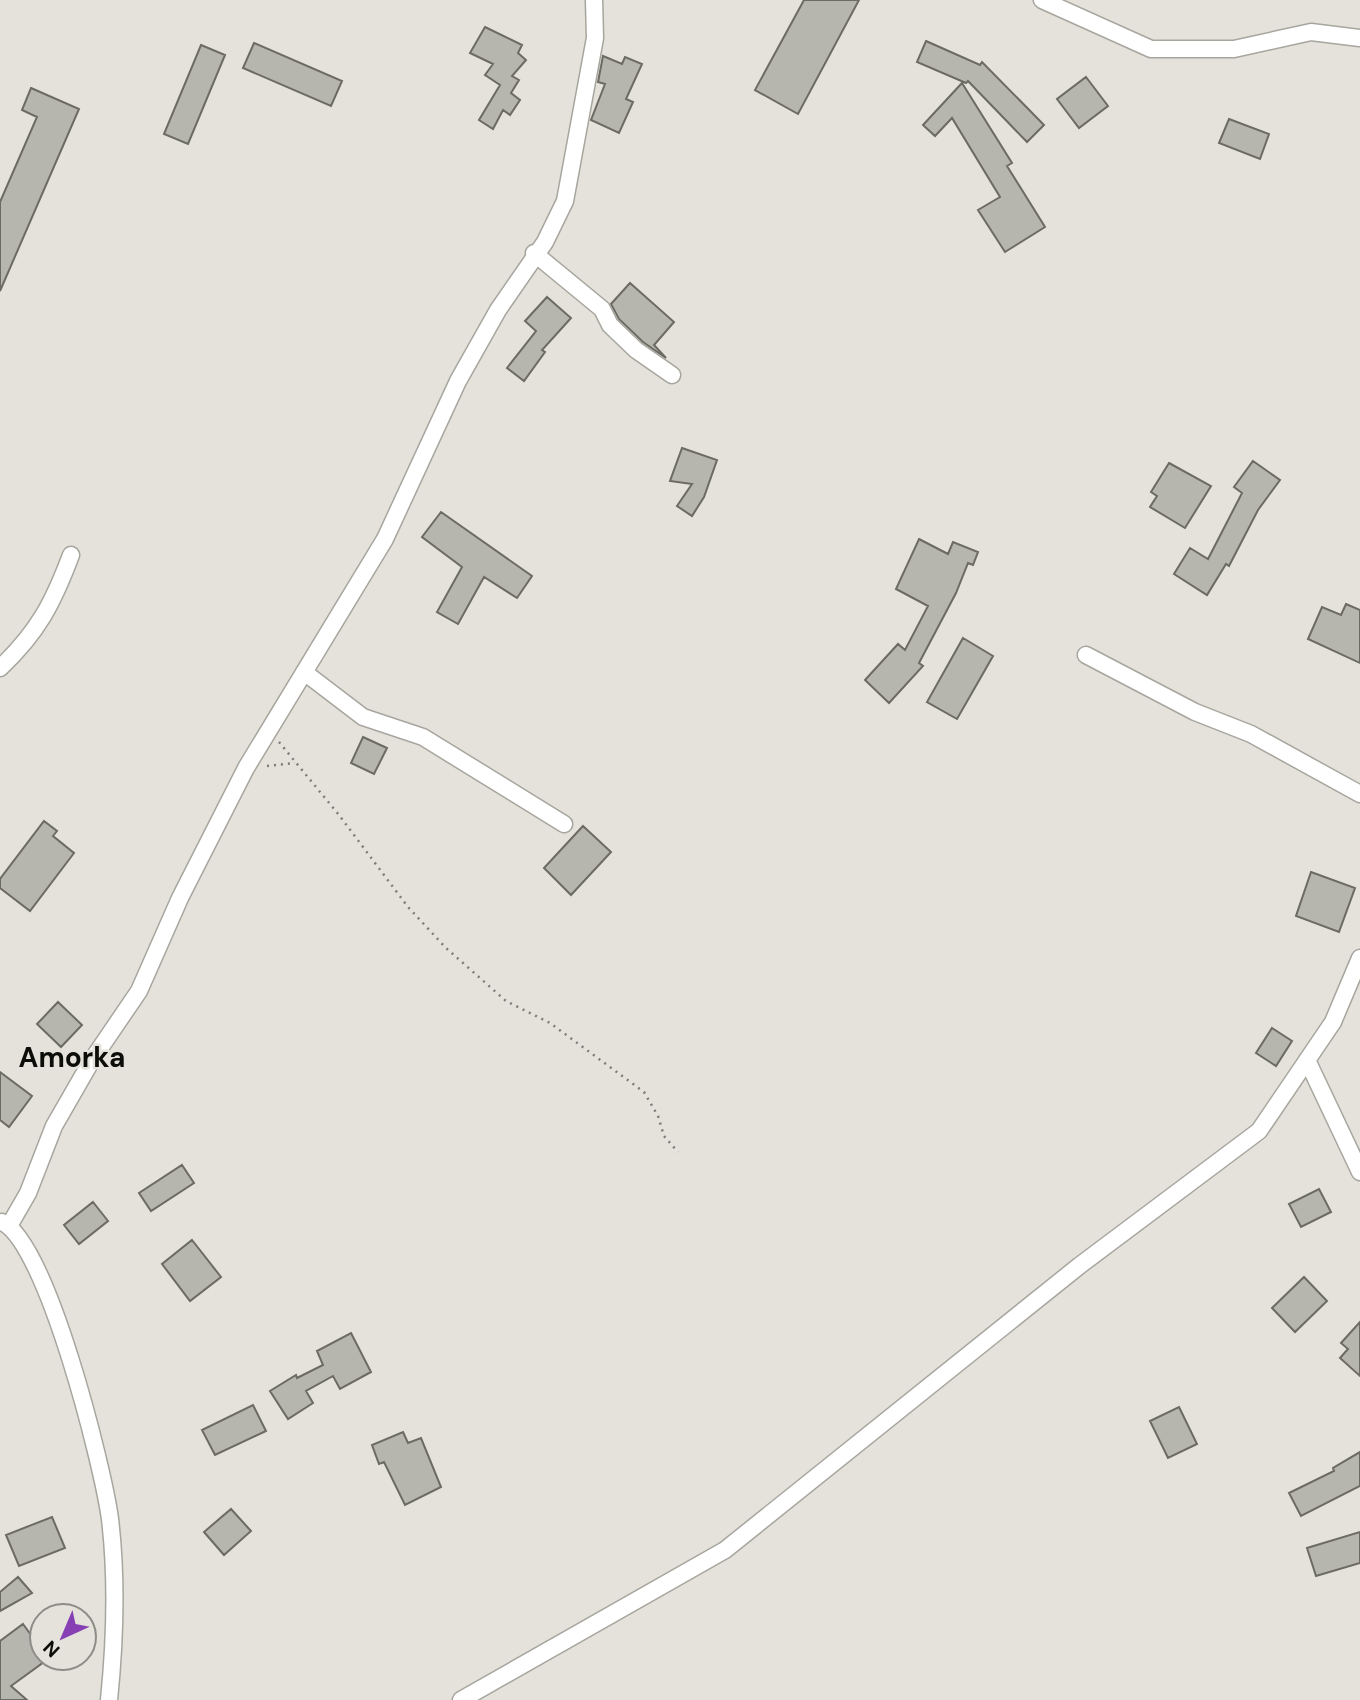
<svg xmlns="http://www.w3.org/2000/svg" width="1360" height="1700" font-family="'DM Sans',sans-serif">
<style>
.building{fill:#b7b6ae;stroke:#6c6b63;stroke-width:2}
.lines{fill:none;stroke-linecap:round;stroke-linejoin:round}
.minor-casing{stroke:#a7a69e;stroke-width:19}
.path{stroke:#7d7c76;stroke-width:2.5;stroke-dasharray:2 5;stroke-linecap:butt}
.minor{stroke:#fff;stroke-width:16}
.labels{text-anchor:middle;stroke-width:5;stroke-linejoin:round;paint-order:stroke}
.district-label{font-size:28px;font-weight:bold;fill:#0c0c09;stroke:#e4e2da}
</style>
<rect width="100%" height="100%" fill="#e4e2da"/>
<path class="building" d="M 804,0 L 859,0 L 798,114 L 755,90 Z
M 485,27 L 522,45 L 518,53 L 526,60 L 512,76 L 519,80 L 511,93 L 520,100 L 510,115 L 503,110 L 493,129 L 479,120 L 500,85 L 485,75 L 493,64 L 470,53 Z
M 926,41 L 980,65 L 982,62 L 1044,125 L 1027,142 L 968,81 L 966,83 L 917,62 Z
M 254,43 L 342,81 L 331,106 L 243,68 Z
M 201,45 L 225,55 L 188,144 L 164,134 Z
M 603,56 L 622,64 L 625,57 L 642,64 L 626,99 L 633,102 L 619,133 L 591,120 L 605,84 L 598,82 Z
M 1086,77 L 1108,106 L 1079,128 L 1057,99 Z
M 962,83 L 1012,163 L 1007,166 L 1045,227 L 1005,252 L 978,210 L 1000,197 L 952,118 L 935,136 L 923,125 Z
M 31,88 L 79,109 L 0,291 L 0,202 L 37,117 L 22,110 Z
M 1229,119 L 1269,134 L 1260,159 L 1219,143 Z
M 630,283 L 674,322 L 654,345 L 666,358 L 643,342 L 619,319 L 611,304 Z
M 547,297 L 571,318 L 542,350 L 545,352 L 524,381 L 507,368 L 536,331 L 525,321 Z
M 682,448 L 717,460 L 704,497 L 692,516 L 677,506 L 692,484 L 670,481 Z
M 1253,461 L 1280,480 L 1258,510 L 1229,566 L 1226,564 L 1207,595 L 1174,574 L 1190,548 L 1208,559 L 1242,493 L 1234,487 Z
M 1169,463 L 1211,486 L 1185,528 L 1150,507 L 1157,496 L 1151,492 Z
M 441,512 L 532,576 L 517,598 L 484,577 L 458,624 L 437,612 L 462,567 L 422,537 Z
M 919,539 L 948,554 L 953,542 L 978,552 L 973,565 L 968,563 L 956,593 L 919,663 L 923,666 L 889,703 L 865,680 L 898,644 L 905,650 L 928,606 L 896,589 Z
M 1346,604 L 1360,610 L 1360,663 L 1308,639 L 1322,607 L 1341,615 Z
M 963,638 L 993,656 L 957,719 L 927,702 Z
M 363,737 L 387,748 L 374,774 L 351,763 Z
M 44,821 L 57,831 L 53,836 L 74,853 L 30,911 L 0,888 L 0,879 Z
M 583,826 L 611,852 L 571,895 L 544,868 Z
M 1311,872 L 1355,888 L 1339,932 L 1296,916 Z
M 58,1002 L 82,1025 L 61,1047 L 37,1024 Z
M 1272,1028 L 1292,1041 L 1276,1066 L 1256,1053 Z
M 0,1072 L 32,1096 L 9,1127 L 0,1120 Z
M 182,1165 L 194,1183 L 151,1211 L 139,1193 Z
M 1319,1189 L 1331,1212 L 1301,1227 L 1289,1204 Z
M 93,1202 L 108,1221 L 79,1244 L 64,1225 Z
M 192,1240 L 221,1277 L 190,1301 L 162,1264 Z
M 1304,1277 L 1327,1301 L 1295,1332 L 1272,1308 Z
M 1360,1322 L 1360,1376 L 1340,1358 L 1348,1349 L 1341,1343 Z
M 351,1333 L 371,1372 L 340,1389 L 333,1376 L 306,1391 L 313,1403 L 288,1419 L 270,1391 L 296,1375 L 297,1378 L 323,1365 L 317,1351 Z
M 253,1405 L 266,1431 L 215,1455 L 202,1430 Z
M 1179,1407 L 1197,1444 L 1168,1458 L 1150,1421 Z
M 403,1432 L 408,1443 L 421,1438 L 441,1487 L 405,1505 L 384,1462 L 379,1464 L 372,1445 Z
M 1360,1452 L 1360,1486 L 1301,1516 L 1289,1493 L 1334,1471 L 1333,1468 Z
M 231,1509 L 251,1531 L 224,1555 L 204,1532 Z
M 52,1517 L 65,1548 L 19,1566 L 6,1535 Z
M 1360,1532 L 1360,1563 L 1316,1576 L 1307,1548 Z
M 18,1577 L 32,1593 L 0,1611 L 0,1592 Z
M 23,1624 L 42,1650 L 42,1658 L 48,1659 L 11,1686 L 27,1700 L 0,1700 L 0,1641 Z"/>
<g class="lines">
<g class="minor-casing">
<path id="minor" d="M 1042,0 L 1151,49 L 1234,49 L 1311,32 L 1360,38
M 534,253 L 602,309 L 610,325 L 636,350 L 672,375
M 1086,655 L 1195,712 L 1251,734 L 1360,794
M 0,668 C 38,632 53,603 71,555
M 304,672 L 363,717 L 423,737 L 564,824
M 1307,1060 L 1360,1172
M 2,1222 C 47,1242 103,1467 110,1519 C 117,1578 115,1641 109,1700
M 9,1226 L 28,1193 L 54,1126 L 92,1060 L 139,991 L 180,898 L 246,768 L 385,539 L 458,381 L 498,310 L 545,242 L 565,201 L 595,38 L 594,0
M 461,1700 L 725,1550 L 1079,1266 L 1259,1131 L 1333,1022 L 1360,958"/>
</g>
<path class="path" d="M 279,742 L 339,815 L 408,907 L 446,948 L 506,1001 L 550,1023 L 644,1092 L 658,1116 L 664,1136 L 678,1152
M 267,766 L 295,763"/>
<use href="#minor" class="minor"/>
</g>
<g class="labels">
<g class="district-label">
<text x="72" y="1067">Amorka</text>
</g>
</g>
<g transform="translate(63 1637) rotate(224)"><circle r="33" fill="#e4e2da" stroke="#8e8c86" stroke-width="2"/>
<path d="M0-5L12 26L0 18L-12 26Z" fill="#8740b4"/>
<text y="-10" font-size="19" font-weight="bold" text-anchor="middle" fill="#0c0c09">N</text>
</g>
</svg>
